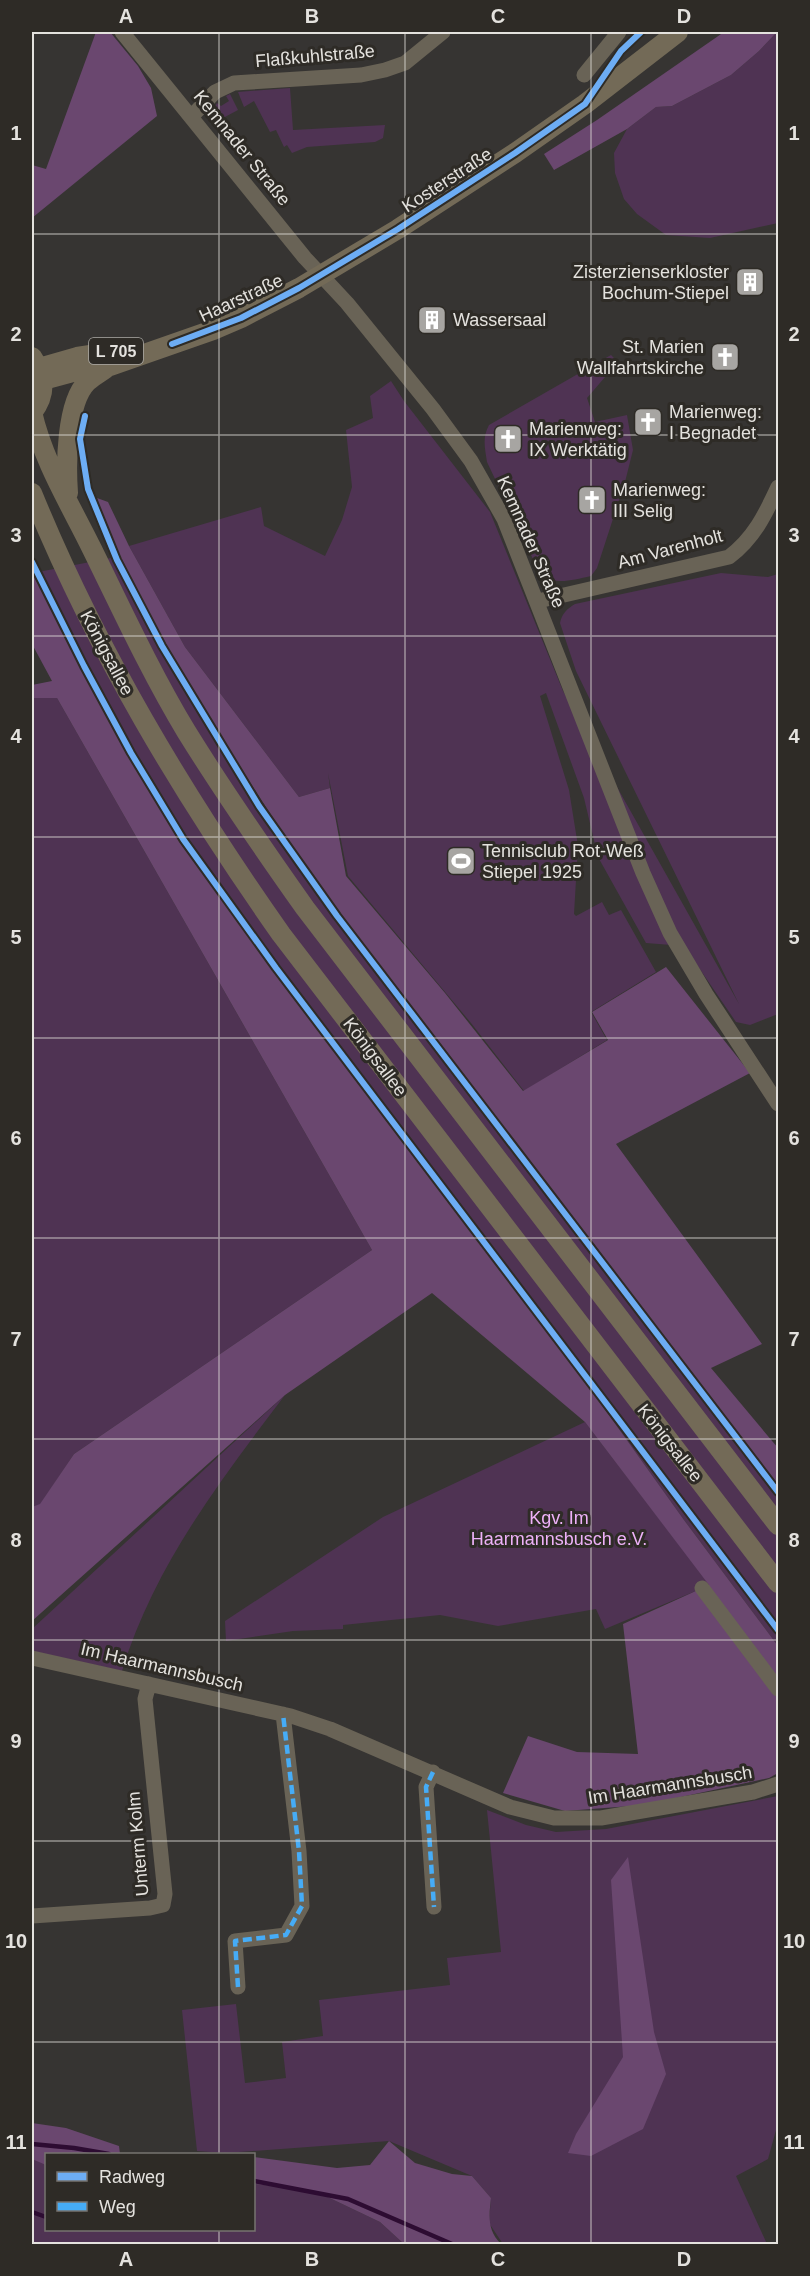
<svg xmlns="http://www.w3.org/2000/svg" width="810" height="2276" font-family="Helvetica,sans-serif">
<style>
.green{fill:#4f3353}
.forest{fill:#6a476f}
.lines{fill:none;stroke-linecap:round;stroke-linejoin:round}
.stream{stroke:#2d0c32;stroke-width:4.5}
.minor{stroke:#696356;stroke-width:15}
.major{stroke:#736a57;stroke-width:20}
.quiet{stroke:#46acf6;stroke-width:4.5;stroke-dasharray:9 4.5;stroke-linecap:butt}
.cycleway-casing{stroke:#2e2b26;stroke-width:10}
.cycleway{stroke:#6dadf4;stroke-width:6}
.grid{fill:none;stroke:#e4e2de;stroke-width:1.5;stroke-opacity:0.55}
.labels{text-anchor:middle;stroke-width:6;stroke-linejoin:round;paint-order:stroke}
.shield{fill:#2e2b26;stroke:#adaba7;stroke-width:1.5}
.shield-label{font-size:16px;font-weight:bold;fill:#e4e2de}
.street-label{font-size:18px;fill:#e4e2de;stroke:#2e2b26}
.poi-label{font-size:18px;fill:#e4e2de;stroke:#2e2b26;text-anchor:start}
.park-label{font-size:18px;fill:#eeb1f8;stroke:#2e2b26}
.neatline{fill:none;stroke:#e4e2de;stroke-width:2}
.grid-label{font-size:20px;text-anchor:middle;font-weight:bold;fill:#e4e2de}
</style>
<rect width="100%" height="100%" fill="#363432"/>
<path class="green" d="M 777,32 L 778,32 L 778,223 L 710,238 L 666,235 L 637,214 L 624,199 L 615,173 L 614,153 L 627,129 L 656,107 L 672,106 L 731,75 L 759,51 Z
M 290,88 L 293,130 L 385,125 L 383,138 L 375,142 L 307,147 L 292,153 L 287,145 L 284,147 L 276,130 L 270,132 L 254,101 L 244,107 L 238,92 Z
M 230,94 L 238,110 L 223,118 L 231,133 L 224,136 C 217,126 210,116 217,103 L 221,106 L 229,101 L 226,96 Z
M 611,355 L 618,362 L 587,398 L 595,422 L 627,415 L 633,450 L 625,482 L 597,568 L 591,576 C 572,580 558,585 541,576 L 487,462 C 485,448 482,438 489,425 Z
M 391,381 L 404,401 L 490,512 L 563,691 L 739,1004 L 576,671 L 560,623 C 562,613 567,609 575,604 L 721,573 L 768,577 L 778,574 L 778,1014 L 750,1025 L 736,1022 L 684,946 L 646,943 L 598,857 L 584,798 L 546,693 L 540,696 L 569,790 L 578,846 L 574,914 L 576,916 L 602,902 L 609,915 L 621,910 L 656,972 L 591,1012 L 607,1040 L 524,1091 L 471,1023 L 348,876 L 328,773 L 330,788 L 299,797 L 185,647 L 129,546 L 261,507 L 264,526 L 325,556 L 342,520 L 352,487 L 346,430 L 373,418 L 370,396 Z
M 116,557 L 161,645 L 261,802 L 335,910 L 778,1486 L 778,1646 L 684,1520 L 561,1348 L 371,1100 L 177,838 L 90,677 L 86,661 L 33,573 Z
M 32,698 L 57,698 L 372,1250 L 74,1454 L 40,1505 L 32,1507 Z
M 285,1395 C 220,1481 154,1566 122,1671 L 32,1651 L 32,1629 Z
M 585,1422 L 710,1585 L 605,1629 L 596,1609 L 498,1626 L 440,1615 L 343,1625 L 343,1629 L 293,1631 L 226,1641 L 225,1621 L 383,1517 Z
M 778,1796 L 778,2129 L 776,2130 L 768,2159 L 736,2176 L 767,2244 L 503,2244 L 489,2223 L 491,2198 L 472,2176 L 389,2141 L 225,2153 L 197,2151 L 182,2010 L 236,2004 L 245,2083 L 286,2078 L 282,2042 L 323,2036 L 319,2000 L 450,1985 L 447,1958 L 501,1952 L 487,1810 L 526,1825 L 556,1832 L 606,1829 Z
M 32,2158 L 46,2160 L 46,2230 L 254,2230 L 254,2184 L 315,2191 L 380,2222 L 404,2244 L 32,2244 Z"/>
<path class="forest" d="M 96,32 L 110,32 L 138,66 L 151,88 L 157,116 L 32,218 L 32,165 L 46,169 Z
M 724,32 L 777,32 L 759,51 L 731,75 L 672,106 L 656,107 L 627,129 L 554,170 L 544,154 L 597,120 Z
M 97,498 L 108,502 L 129,546 L 185,647 L 299,797 L 330,788 L 346,876 L 445,993 L 523,1091 L 608,1040 L 592,1012 L 666,967 L 750,1073 L 616,1144 L 762,1344 L 711,1368 L 778,1448 L 778,1486 L 468,1084 L 335,910 L 299,858 L 161,645 L 116,557 Z
M 32,570 L 86,661 L 90,677 L 177,838 L 371,1100 L 561,1348 L 684,1520 L 778,1646 L 778,1773 L 769,1778 L 644,1805 L 565,1811 L 503,1793 L 528,1736 L 577,1752 L 638,1754 L 623,1624 L 709,1585 L 585,1422 L 432,1293 L 285,1395 L 32,1621 L 32,1507 L 40,1504 L 74,1454 L 372,1250 L 57,698 L 32,698 L 32,685 L 52,681 L 32,644 Z
M 628,1857 L 654,2032 L 666,2074 L 643,2129 L 591,2156 L 568,2153 L 576,2134 L 623,2057 L 611,1880 Z
M 32,2123 L 66,2128 L 119,2146 L 120,2154 L 46,2154 L 46,2165 L 32,2159 Z
M 389,2141 L 415,2163 L 452,2174 L 472,2176 L 491,2198 C 489,2216 487,2230 501,2244 L 404,2244 L 380,2222 L 315,2191 L 254,2184 L 254,2157 L 337,2168 L 370,2165 Z"/>
<g class="lines">
<path class="stream" d="M 32,2144 L 74,2148 L 109,2154
M 254,2181 L 348,2199 L 452,2244
M 32,2212 L 46,2217"/>
<path class="minor" d="M 122,32 L 305,258 L 347,303 L 433,409 L 471,461 L 504,519 L 643,873 L 670,933 L 706,994 L 778,1104
M 584,75 L 619,32
M 191,117 L 215,92 L 234,83 L 361,75 L 385,70 L 405,63 L 443,32
M 538,601 L 729,557 C 754,538 765,515 778,487
M 702,1588 L 778,1689
M 32,1658 L 291,1716 L 330,1729 L 510,1807 L 554,1818 L 601,1818 L 753,1792 L 778,1784
M 433,1772 L 426,1787 L 434,1907
M 32,1916 L 150,1908 L 163,1905 L 165,1894 L 145,1699 L 149,1684
M 238,1987 L 235,1941 L 286,1935 L 302,1906 L 299,1851 L 283,1714"/>
<path class="major" d="M 32,357 C 45,376 47,394 32,413
M 42,367 L 77,357 L 110,352
M 43,380 L 80,370 L 110,366 L 213,330 L 241,318 L 299,288 L 398,229 L 515,153 L 585,104 L 678,32
M 32,412 C 43,461 70,504 92,549 C 122,610 151,673 186,731 C 223,791 264,850 305,908 L 778,1525
M 32,493 C 97,652 182,793 281,934 L 778,1583
M 68,493 C 66,465 66,403 87,382 C 92,377 100,373 106,368"/>
<path class="quiet" d="M 433,1772 L 426,1787 L 434,1907
M 238,1987 L 235,1941 L 286,1935 L 302,1906 L 299,1851 L 283,1714"/>
<g class="cycleway-casing">
<path id="cycleway" d="M 172,344 L 241,318 L 299,288 L 398,229 L 515,153 L 585,104 L 621,51 L 641,32
M 85,416 L 80,439 L 88,489 L 117,560 L 162,646 L 259,806 L 337,916 L 778,1492
M 32,562 L 84,666 L 131,753 L 183,839 L 276,968 L 778,1630"/>
</g>
<use href="#cycleway" class="cycleway"/>
</g>
<path class="grid" d="M 219,32 L 219,2154M 405,32 L 405,2244M 591,32 L 591,2244M 32,234 L 778,234M 32,435 L 778,435M 32,636 L 778,636M 32,837 L 778,837M 32,1038 L 778,1038M 32,1238 L 778,1238M 32,1439 L 778,1439M 32,1640 L 778,1640M 32,1841 L 778,1841M 32,2042 L 778,2042M 219,2230 L 219,2244"/>
<defs>
<g id="building-square" transform="scale(1.5)"><rect x="-9" y="-9" width="18" height="18" rx="4" fill="#a7a5a2" stroke="#2e2b26"/><path d="M-4-6H4V6H1V3H-1V6H-4ZM-2.5-4.3h1.7v1.8h-1.7ZM.8-4.3h1.7v1.8H.8ZM-2.5-1h1.7V.8h-1.7ZM.8-1h1.7V.8H.8Z" fill="#fff"/></g>
<g id="church-square" transform="scale(1.5)"><rect x="-9" y="-9" width="18" height="18" rx="4" fill="#a7a5a2" stroke="#2e2b26"/><path d="M-1.2-6h2.4v3.5h3.3v2.4h-3.3V6h-2.4V-.1h-3.3v-2.4h3.3Z" fill="#fff"/></g>
<g id="stadium-square" transform="scale(1.5)"><rect x="-9" y="-9" width="18" height="18" rx="4" fill="#a7a5a2" stroke="#2e2b26"/><path d="M0-5a6.5 5 0 1 0 0 10a6.5 5 0 1 0 0-10ZM-3.5-1.8h7v3.6h-7Z" fill="#fff"/></g>
</defs>
<g fill-rule="evenodd">
<use href="#building-square" x="750" y="282"/>
<use href="#building-square" x="432" y="320"/>
<use href="#church-square" x="725" y="357"/>
<use href="#church-square" x="648" y="422"/>
<use href="#church-square" x="508" y="439"/>
<use href="#church-square" x="592" y="500"/>
<use href="#stadium-square" x="461" y="861"/>
</g>
<g class="labels">
<rect class="shield" x="89" y="338" width="54" height="26" rx="4.5"/>
<g class="shield-label">
<text x="116" y="357">L 705</text>
</g>
<g class="street-label">
<text transform="translate(315 56) rotate(-5)" y="6">Flaßkuhlstraße</text>
<text transform="translate(242 148) rotate(51)" y="6">Kemnader Straße</text>
<text transform="translate(447 180) rotate(-33)" y="6">Kosterstraße</text>
<text transform="translate(241 298) rotate(-25)" y="6">Haarstraße</text>
<text transform="translate(531 542) rotate(66)" y="6">Kemnader Straße</text>
<text transform="translate(670 549) rotate(-15)" y="6">Am Varenholt</text>
<text transform="translate(107 653) rotate(62)" y="6">Königsallee</text>
<text transform="translate(375 1057) rotate(53)" y="6">Königsallee</text>
<text transform="translate(670 1443) rotate(52)" y="6">Königsallee</text>
<text transform="translate(162 1667) rotate(13)" y="6">Im Haarmannsbusch</text>
<text transform="translate(670 1785) rotate(-9)" y="6">Im Haarmannsbusch</text>
<text transform="translate(138 1844) rotate(-95)" y="6">Unterm Kolm</text>
</g>
<g class="poi-label">
<text x="729" y="278" text-anchor="end">Zisterzienserkloster<tspan x="729" dy="21">Bochum-Stiepel</tspan></text>
<text x="453" y="326">Wassersaal</text>
<text x="704" y="353" text-anchor="end">St. Marien<tspan x="704" dy="21">Wallfahrtskirche</tspan></text>
<text x="669" y="418">Marienweg:<tspan x="669" dy="21">I Begnadet</tspan></text>
<text x="529" y="435">Marienweg:<tspan x="529" dy="21">IX Werktätig</tspan></text>
<text x="613" y="496">Marienweg:<tspan x="613" dy="21">III Selig</tspan></text>
<text x="482" y="857">Tennisclub Rot-Weß<tspan x="482" dy="21">Stiepel 1925</tspan></text>
</g>
<g class="park-label">
<text x="559" y="1524">Kgv. Im<tspan x="559" dy="21">Haarmannsbusch e.V.</tspan></text>
</g>
</g>
<rect width="810" height="2276" fill="none" stroke="#2e2b26" stroke-width="66"/>
<rect x="45" y="2153" width="210" height="78" fill="#2e2b26" stroke="#777470" stroke-width="1.5"/>
<rect x="57" y="2172" width="30" height="9" fill="#6dadf4" stroke="#777470" stroke-width="1.5"/>
<text x="99" y="2183" font-size="18" fill="#e4e2de">Radweg</text>
<rect x="57" y="2202" width="30" height="9" fill="#46acf6" stroke="#777470" stroke-width="1.5"/>
<text x="99" y="2213" font-size="18" fill="#e4e2de">Weg</text>
<rect x="33" y="33" width="744" height="2210" class="neatline"/>
<g class="grid-label">
<text x="126" y="23">A</text>
<text x="312" y="23">B</text>
<text x="498" y="23">C</text>
<text x="684" y="23">D</text>
<text x="16" y="140">1</text>
<text x="794" y="140">1</text>
<text x="16" y="341">2</text>
<text x="794" y="341">2</text>
<text x="16" y="542">3</text>
<text x="794" y="542">3</text>
<text x="16" y="743">4</text>
<text x="794" y="743">4</text>
<text x="16" y="944">5</text>
<text x="794" y="944">5</text>
<text x="16" y="1145">6</text>
<text x="794" y="1145">6</text>
<text x="16" y="1346">7</text>
<text x="794" y="1346">7</text>
<text x="16" y="1547">8</text>
<text x="794" y="1547">8</text>
<text x="16" y="1748">9</text>
<text x="794" y="1748">9</text>
<text x="16" y="1948">10</text>
<text x="794" y="1948">10</text>
<text x="16" y="2149">11</text>
<text x="794" y="2149">11</text>
<text x="126" y="2266">A</text>
<text x="312" y="2266">B</text>
<text x="498" y="2266">C</text>
<text x="684" y="2266">D</text>
</g>
</svg>
